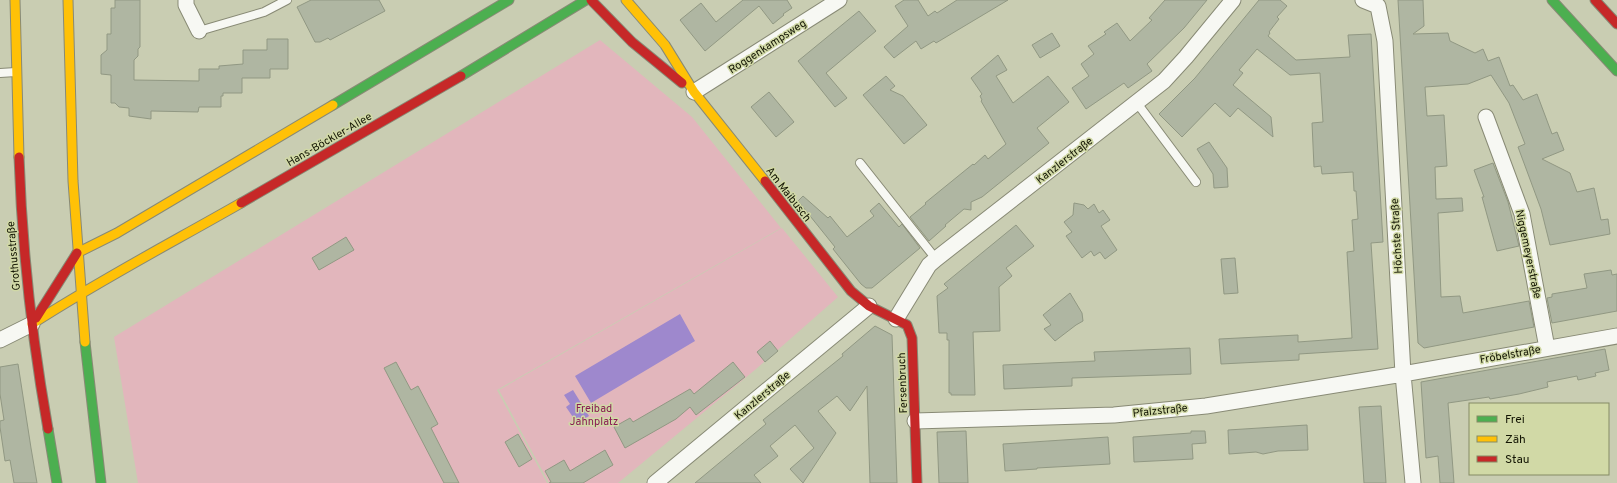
<svg xmlns="http://www.w3.org/2000/svg" width="1617" height="483" font-family="Overpass,sans-serif">
<style>
.green{fill:#e2b6bc}
.water{fill:#9e88cd}
.building{fill:#afb6a2;stroke:#919883}
.lines{fill:none;stroke-linecap:round;stroke-linejoin:round}
.lane-casing{stroke:#888a75;stroke-width:10}
.street-casing{stroke:#888a75;stroke-width:17}
.fast-casing{stroke:#888a75;stroke-width:11}
.slow-casing{stroke:#888a75;stroke-width:11}
.jam-casing{stroke:#888a75;stroke-width:11}
.lane{stroke:#f7f8f3;stroke-width:8}
.street{stroke:#f7f8f3;stroke-width:15}
.fast{stroke:#4caf50;stroke-width:9}
.slow{stroke:#ffc107;stroke-width:9}
.jam{stroke:#c62828;stroke-width:9}
.labels{text-anchor:middle;stroke-width:3;stroke-linejoin:round;paint-order:stroke}
.street-label{font-size:11px;fill:#131503;stroke:#d1d9a6}
.park-label{font-size:11px;fill:#891b53;stroke:#d1d9a6}
</style>
<rect width="100%" height="100%" fill="#c9cdb2"/>
<path class="green" d="M 600,40 L 692,117 L 781,228 L 497,390 L 547,483 L 138,483 L 114,337 Z
M 782,228 L 838,297 L 756,369 L 618,483 L 549,483 L 499,390 Z"/>
<path class="water" d="M 680,314 L 695,341 L 591,403 L 575,376 Z
M 573,390 L 589,416 L 577,423 L 566,407 L 570,404 L 564,395 Z"/>
<path class="building" d="M 115,0 L 140,0 L 140,47 L 138,49 L 138,56 L 134,60 L 134,80 L 199,81 L 199,69 L 219,69 L 219,66 L 243,64 L 243,50 L 267,50 L 267,39 L 288,39 L 288,69 L 270,69 L 270,78 L 242,78 L 242,93 L 223,93 L 223,96 L 221,96 L 221,107 L 199,107 L 198,112 L 151,111 L 151,119 L 129,116 L 129,108 L 119,107 L 115,103 L 111,103 L 111,75 L 101,74 L 101,55 L 107,50 L 107,34 L 111,34 L 111,8 L 115,8 Z
M 311,0 L 379,0 L 385,11 L 330,40 L 328,38 L 320,42 L 315,42 L 297,7 Z
M 743,0 L 787,0 L 792,8 L 783,14 L 784,15 L 773,24 L 759,6 L 705,51 L 680,20 L 701,3 L 716,22 Z
M 904,0 L 918,0 L 928,16 L 935,11 L 937,13 L 957,0 L 1008,0 L 936,43 L 934,41 L 921,49 L 916,41 L 894,58 L 884,47 L 908,26 L 895,6 Z
M 1165,0 L 1207,0 L 1184,28 L 1147,64 L 1152,71 L 1128,88 L 1124,83 L 1086,109 L 1072,88 L 1089,76 L 1081,64 L 1094,54 L 1088,46 L 1106,34 L 1104,32 L 1117,23 L 1130,41 L 1152,20 L 1149,18 Z
M 1259,0 L 1280,0 L 1287,6 L 1277,17 L 1279,19 L 1269,32 L 1270,33 L 1268,36 L 1296,60 L 1350,57 L 1348,35 L 1371,34 L 1383,242 L 1371,243 L 1378,349 L 1299,354 L 1299,360 L 1221,364 L 1219,339 L 1298,335 L 1298,342 L 1352,338 L 1347,252 L 1354,251 L 1352,220 L 1358,219 L 1356,191 L 1354,191 L 1353,172 L 1322,174 L 1321,166 L 1314,167 L 1312,123 L 1323,122 L 1320,73 L 1290,75 L 1257,49 L 1239,70 L 1243,73 L 1233,85 L 1271,117 L 1273,137 L 1238,108 L 1230,117 L 1215,103 L 1182,137 L 1159,114 L 1195,78 Z
M 1398,0 L 1423,0 L 1424,26 L 1413,34 L 1448,33 L 1450,41 L 1475,53 L 1483,49 L 1488,61 L 1499,57 L 1510,86 L 1513,85 L 1523,100 L 1537,94 L 1552,134 L 1557,132 L 1564,150 L 1542,159 L 1570,173 L 1577,192 L 1594,188 L 1601,220 L 1608,219 L 1610,234 L 1550,245 L 1541,209 L 1518,147 L 1525,144 L 1509,103 L 1491,75 L 1468,84 L 1425,87 L 1427,116 L 1444,115 L 1447,166 L 1435,167 L 1436,199 L 1462,198 L 1463,211 L 1438,213 L 1441,297 L 1460,296 L 1463,313 L 1529,301 L 1534,327 L 1424,348 L 1418,343 Z
M 859,11 L 876,31 L 826,73 L 847,98 L 835,107 L 798,61 Z
M 1052,33 L 1060,46 L 1040,58 L 1032,45 Z
M 998,55 L 1007,70 L 996,76 L 1013,103 L 1048,76 L 1069,102 L 1037,128 L 1049,143 L 982,197 L 971,202 L 971,210 L 964,209 L 945,225 L 946,226 L 929,241 L 910,217 L 926,204 L 925,203 L 973,164 L 974,165 L 985,155 L 988,159 L 1006,144 L 981,101 L 982,100 L 980,96 L 982,94 L 971,78 Z
M 886,76 L 895,86 L 890,90 L 903,96 L 927,125 L 904,144 L 863,95 Z
M 769,92 L 794,122 L 776,137 L 751,107 Z
M 1209,142 L 1227,168 L 1228,187 L 1214,188 L 1213,174 L 1197,149 Z
M 1493,163 L 1508,202 L 1519,246 L 1497,251 L 1482,197 L 1484,197 L 1474,170 Z
M 803,196 L 828,218 L 830,216 L 847,237 L 874,216 L 870,211 L 879,203 L 899,227 L 902,224 L 920,248 L 872,288 L 866,288 L 861,284 L 833,249 L 835,247 L 798,201 Z
M 1074,203 L 1084,205 L 1088,209 L 1094,204 L 1099,213 L 1103,210 L 1110,220 L 1101,226 L 1117,250 L 1105,259 L 1100,252 L 1094,256 L 1091,251 L 1082,258 L 1066,236 L 1072,232 L 1064,222 L 1073,215 Z
M 1016,225 L 1034,246 L 1006,268 L 1012,276 L 999,287 L 1000,331 L 973,332 L 975,395 L 951,395 L 951,393 L 949,393 L 949,340 L 947,340 L 947,333 L 939,333 L 937,296 L 948,288 L 944,284 Z
M 346,237 L 354,250 L 319,270 L 312,258 Z
M 1235,258 L 1238,293 L 1224,294 L 1221,259 Z
M 1611,270 L 1612,275 L 1617,274 L 1617,311 L 1552,323 L 1547,298 L 1552,297 L 1552,294 L 1587,288 L 1584,274 Z
M 1070,293 L 1082,313 L 1083,321 L 1076,325 L 1055,341 L 1044,329 L 1051,325 L 1043,315 Z
M 875,326 L 892,335 L 897,483 L 870,483 L 867,386 L 850,411 L 837,396 L 818,411 L 836,433 L 803,483 L 790,469 L 814,448 L 795,425 L 770,446 L 778,456 L 754,475 L 761,483 L 695,483 L 766,424 L 763,420 L 843,356 L 842,354 Z
M 770,341 L 778,351 L 765,362 L 757,352 Z
M 1190,348 L 1191,374 L 1072,378 L 1072,386 L 1004,389 L 1003,365 L 1095,361 L 1094,352 Z
M 1605,349 L 1609,370 L 1595,373 L 1596,376 L 1578,380 L 1577,376 L 1547,382 L 1548,387 L 1519,394 L 1490,399 L 1489,397 L 1448,403 L 1454,483 L 1440,483 L 1438,456 L 1426,458 L 1421,382 Z
M 396,362 L 411,390 L 418,386 L 438,424 L 431,428 L 459,483 L 444,483 L 384,368 Z
M 733,362 L 745,377 L 696,415 L 690,407 L 676,419 L 625,448 L 614,427 L 630,418 L 633,422 L 690,389 L 694,394 Z
M 18,364 L 31,448 L 37,483 L 14,483 L 10,460 L 5,461 L 0,427 L 0,421 L 4,420 L 0,394 L 0,367 Z
M 1381,406 L 1386,483 L 1364,483 L 1359,407 Z
M 1307,425 L 1308,450 L 1278,451 L 1263,454 L 1256,452 L 1229,454 L 1228,430 Z
M 966,431 L 968,483 L 939,483 L 937,432 Z
M 1191,431 L 1205,431 L 1206,443 L 1192,444 L 1193,459 L 1134,462 L 1133,437 L 1191,433 Z
M 518,434 L 532,459 L 519,467 L 505,442 Z
M 1108,437 L 1110,464 L 1037,468 L 1037,469 L 1005,471 L 1003,444 Z
M 605,450 L 613,465 L 583,483 L 549,483 L 551,482 L 545,471 L 564,460 L 570,471 Z"/>
<g class="lines">
<g class="lane-casing">
<path id="lane" d="M 199,31 L 264,12 L 287,0
M 0,73 L 16,72
M 1137,103 L 1196,182
M 860,163 L 936,259"/>
</g>
<g class="street-casing">
<path id="street" d="M 186,0 L 186,5 L 199,31
M 1363,0 L 1378,6 L 1385,41 L 1403,374 L 1413,483
M 694,92 L 839,0
M 1486,117 L 1522,214 L 1547,348
M 896,319 L 929,265 L 936,259 L 1164,81 L 1186,57 L 1233,0
M 0,340 L 32,324
M 915,421 L 1114,415 L 1206,406 L 1403,374 L 1617,336
M 655,483 L 869,306"/>
</g>
<g class="fast-casing">
<path id="fast" d="M 1552,0 L 1617,71
M 461,76 L 586,0
M 333,105 L 509,0
M 85,342 L 101,483
M 48,429 L 57,483"/>
</g>
<g class="slow-casing">
<path id="slow" d="M 15,0 L 19,157
M 68,0 L 73,181 L 85,342
M 626,0 L 665,45 L 694,92 L 765,181
M 77,253 L 117,233 L 333,105
M 32,324 C 100,280 171,243 241,203"/>
</g>
<g class="jam-casing">
<path id="jam" d="M 591,0 L 632,42 L 682,83
M 1595,0 L 1617,24
M 19,157 C 22,248 32,339 48,429
M 765,181 L 851,291 L 869,306 L 907,325 L 912,338 L 917,483
M 241,203 L 461,76
M 36,318 L 77,253"/>
</g>
<use href="#lane" class="lane"/>
<use href="#street" class="street"/>
<use href="#fast" class="fast"/>
<use href="#slow" class="slow"/>
<use href="#jam" class="jam"/>
</g>
<g class="labels">
<g class="street-label">
<text transform="translate(767 46) rotate(-33)" y="4">Roggenkampsweg</text>
<text transform="translate(329 139) rotate(-30)" y="4">Hans-Böckler-Allee</text>
<text transform="translate(1064 160) rotate(-38)" y="4">Kanzlerstraße</text>
<text transform="translate(789 194) rotate(52)" y="4">Am Maibusch</text>
<text transform="translate(1396 236) rotate(-93)" y="4">Höchste Straße</text>
<text transform="translate(1529 254) rotate(78)" y="4">Niggemeyerstraße</text>
<text transform="translate(13 256) rotate(-95)" y="4">Grothusstraße</text>
<text transform="translate(1510 354) rotate(-10)" y="4">Fröbelstraße</text>
<text transform="translate(902 383) rotate(-92)" y="4">Fersenbruch</text>
<text transform="translate(762 395) rotate(-40)" y="4">Kanzlerstraße</text>
<text transform="translate(1160 410) rotate(-6)" y="4">Pfalzstraße</text>
</g>
<g class="park-label">
<text x="594" y="412">Freibad<tspan x="594" dy="13">Jahnplatz</tspan></text>
</g>
</g>
<rect x="1469" y="403" width="140" height="72" fill="#d1d9a6" stroke="#858b65"/>
<rect x="1477" y="416" width="20" height="6" fill="#4caf50" stroke="#858b65"/>
<text x="1505" y="423" font-size="12" fill="#131503">Frei</text>
<rect x="1477" y="436" width="20" height="6" fill="#ffc107" stroke="#858b65"/>
<text x="1505" y="443" font-size="12" fill="#131503">Zäh</text>
<rect x="1477" y="456" width="20" height="6" fill="#c62828" stroke="#858b65"/>
<text x="1505" y="463" font-size="12" fill="#131503">Stau</text>
</svg>
